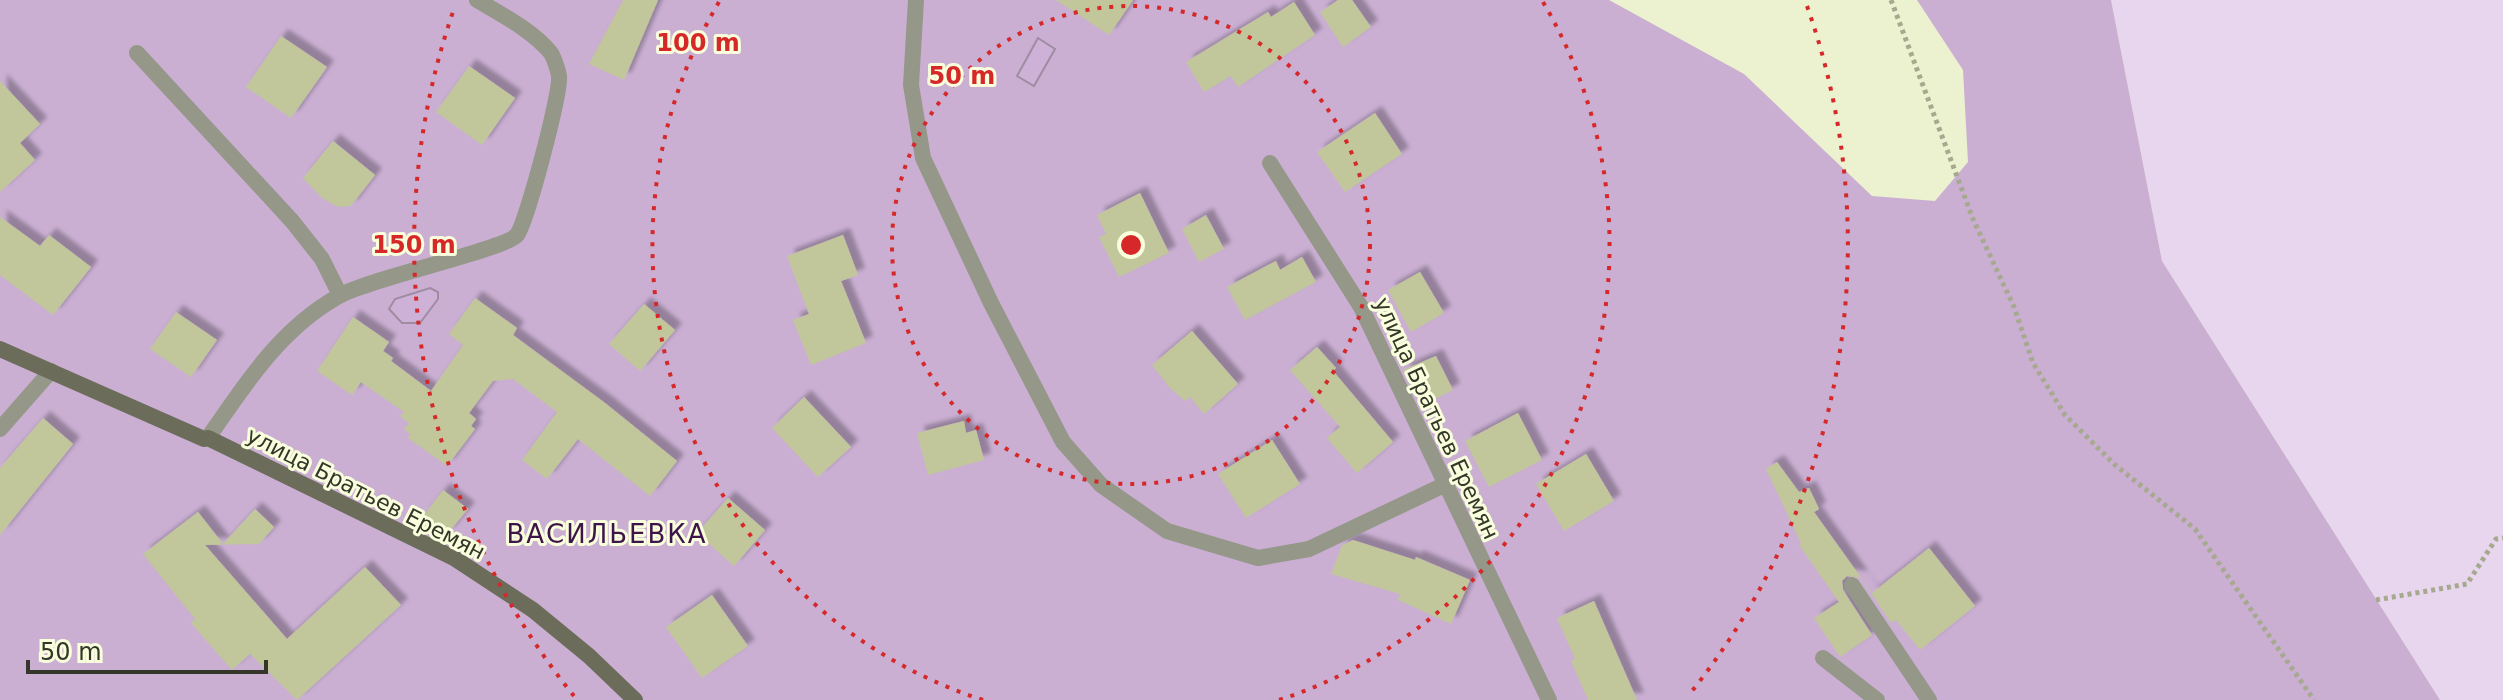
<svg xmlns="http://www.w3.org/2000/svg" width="2503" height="700" font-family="'DejaVu Sans',sans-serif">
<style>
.green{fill:#e8d6ee}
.forest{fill:#caafd3}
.water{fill:#cdb1d6;stroke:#9f8ca2;stroke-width:2}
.building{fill:#c1c79b;filter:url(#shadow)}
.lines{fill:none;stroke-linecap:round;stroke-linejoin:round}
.path{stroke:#a6a98f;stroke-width:5;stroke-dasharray:4 4;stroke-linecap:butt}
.lane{stroke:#959789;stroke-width:16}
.street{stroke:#959789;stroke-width:16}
.secondary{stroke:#6b6d5a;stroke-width:16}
.ring{fill:none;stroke:#d62828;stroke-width:4;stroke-dasharray:4 8}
.labels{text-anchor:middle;stroke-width:6;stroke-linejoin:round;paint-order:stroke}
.street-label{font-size:22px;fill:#343629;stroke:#f9fedc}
.quarter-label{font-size:26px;letter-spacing:2px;fill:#3e154a;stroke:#f9fedc}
.centre{fill:#d62828;stroke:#f9fedc;stroke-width:4}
.ring-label{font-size:24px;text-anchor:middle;font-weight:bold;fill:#d62828;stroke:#f9fedc;stroke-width:6;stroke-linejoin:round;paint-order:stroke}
</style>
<defs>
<filter id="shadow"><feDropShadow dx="7" dy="-7" stdDeviation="2" flood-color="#0004"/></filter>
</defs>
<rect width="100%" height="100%" fill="#ecf1cf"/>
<path class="green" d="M 2111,0 L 2503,0 L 2503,700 L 2440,700 L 2162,261 Z"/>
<path class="forest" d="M 0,0 L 1609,0 L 1744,74 L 1872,196 L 1935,201 L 1968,162 L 1963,70 L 1917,0 L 2111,0 L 2162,261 L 2440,700 L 0,700 Z"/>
<path class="water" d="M 1038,38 L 1055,49 L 1034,86 L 1017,76 Z
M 430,288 L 438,292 L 438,299 L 420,323 L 402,323 L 389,309 L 395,299 Z"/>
<path class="building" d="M 623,0 L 658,0 L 624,80 L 589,64 Z
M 1056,0 L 1133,0 L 1109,35 Z
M 1338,0 L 1352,0 L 1371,27 L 1343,47 L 1320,12 Z
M 1294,2 L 1315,35 L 1238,87 L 1231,76 L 1204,92 L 1186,62 L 1268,12 L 1271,17 Z
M 281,36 L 327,67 L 291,118 L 246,87 Z
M 469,66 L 515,98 L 482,145 L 436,112 Z
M 0,81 L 40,124 L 20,143 L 35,160 L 0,192 Z
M 1375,113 L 1402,154 L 1345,192 L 1317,152 Z
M 333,141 L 375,175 L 351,206 L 338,207 L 322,198 L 303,178 Z
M 1140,193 L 1169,253 L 1119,277 L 1099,237 L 1106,234 L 1097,215 Z
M 1206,215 L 1224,249 L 1199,262 L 1182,229 Z
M 0,217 L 40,246 L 49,235 L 91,267 L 53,315 L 0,275 Z
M 843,235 L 858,275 L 841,281 L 866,343 L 811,365 L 793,320 L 809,314 L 787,256 Z
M 1302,257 L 1316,282 L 1245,320 L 1227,287 L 1276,261 L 1280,270 Z
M 1420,272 L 1444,313 L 1411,332 L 1388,290 Z
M 475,298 L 517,328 L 513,335 L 605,403 L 677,461 L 650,496 L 578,439 L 547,479 L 522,460 L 557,412 L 513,379 L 493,381 L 469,413 L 476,419 L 471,426 L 475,429 L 447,466 L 408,438 L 410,434 L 404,429 L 409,423 L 400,416 L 404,412 L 361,382 L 352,395 L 317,371 L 353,317 L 389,342 L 383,351 L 393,358 L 391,361 L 431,391 L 463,345 L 449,334 Z
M 644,304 L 675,330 L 640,371 L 609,344 Z
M 176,312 L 217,340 L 191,377 L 150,349 Z
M 1192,331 L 1238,384 L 1204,414 L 1190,397 L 1185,401 L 1170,388 L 1152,365 Z
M 1317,347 L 1336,368 L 1333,371 L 1393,442 L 1357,473 L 1327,438 L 1340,427 L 1290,370 Z
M 1436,356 L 1453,390 L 1421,406 L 1403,370 Z
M 804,397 L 851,447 L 818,477 L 772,428 Z
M 1518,413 L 1542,460 L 1489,487 L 1465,441 Z
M 43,418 L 73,444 L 0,535 L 0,468 Z
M 964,421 L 966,433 L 976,430 L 984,460 L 928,475 L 917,433 Z
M 1272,440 L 1300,484 L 1246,518 L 1218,474 Z
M 1586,454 L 1614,501 L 1564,531 L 1536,484 Z
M 1777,462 L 1799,492 L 1809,488 L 1819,509 L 1814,512 L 1872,593 L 1929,548 L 1975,606 L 1920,650 L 1896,620 L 1891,623 L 1861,578 L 1847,576 L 1842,581 L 1843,590 L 1872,635 L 1840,657 L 1814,618 L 1839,602 L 1799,545 L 1801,543 L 1766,469 Z
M 443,490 L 468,509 L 447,534 L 424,515 Z
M 728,498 L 765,530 L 734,566 L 697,533 Z
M 255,509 L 274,527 L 259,544 L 205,545 L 287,639 L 365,567 L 401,605 L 297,700 L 250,654 L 232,670 L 191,623 L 195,619 L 143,554 L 198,512 L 223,544 Z
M 1353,540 L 1415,560 L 1416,557 L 1470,580 L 1451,624 L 1398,600 L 1400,594 L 1331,574 L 1342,545 Z
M 712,595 L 748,646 L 702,678 L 666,627 Z
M 1594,601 L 1637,700 L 1588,700 L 1571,661 L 1575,659 L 1557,618 Z"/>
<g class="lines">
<path class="path" d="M 1891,0 L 1973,219 L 2014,307 L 2033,363 L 2065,415 L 2114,464 L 2195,529 L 2314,700
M 2376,600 L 2467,584 L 2496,539 L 2503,538"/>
<path class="lane" d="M 916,0 L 911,85 L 923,158 L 991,303 L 1063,442 L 1101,485 L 1167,531 L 1258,558 L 1309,549 L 1444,485
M 137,53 L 292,221 L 322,259 L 340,295
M 0,429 L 51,371
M 208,438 C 245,384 281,328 339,296 C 368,279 506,249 517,235 C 527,221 561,93 559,76 C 558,70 554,58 551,53 C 532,30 502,15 477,0
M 1823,658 L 1877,700"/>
<path class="street" d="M 1270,163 L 1361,307 L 1549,700
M 1852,585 L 1929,700"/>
<path class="secondary" d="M 0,349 L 204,439 L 208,438 L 454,558 L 533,610 L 589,656 L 635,700"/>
</g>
<g class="ring">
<circle cx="1131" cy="245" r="239"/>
<path d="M983 700A478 478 0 0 1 719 2M1543 2A478 478 0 0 1 1279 700"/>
<path d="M574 696A717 717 0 0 1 455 6M1807 6A717 717 0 0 1 1688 696"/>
</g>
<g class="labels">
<g class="street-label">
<text transform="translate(1437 418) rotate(65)" y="8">улица Братьев Еремян</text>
<text transform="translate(366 493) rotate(27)" y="8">улица Братьев Еремян</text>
</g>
<g class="quarter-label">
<text x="607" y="543">ВАСИЛЬЕВКА</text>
</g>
</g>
<circle cx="1131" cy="245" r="12" class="centre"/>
<g class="ring-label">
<text x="698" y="51">100 m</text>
<text x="962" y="84">50 m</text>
<text x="414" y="253">150 m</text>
</g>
<path d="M28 660v12h238v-12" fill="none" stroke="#343629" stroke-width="4"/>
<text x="40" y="660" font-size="24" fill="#343629" stroke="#f9fedc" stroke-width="6" paint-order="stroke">50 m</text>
</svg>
